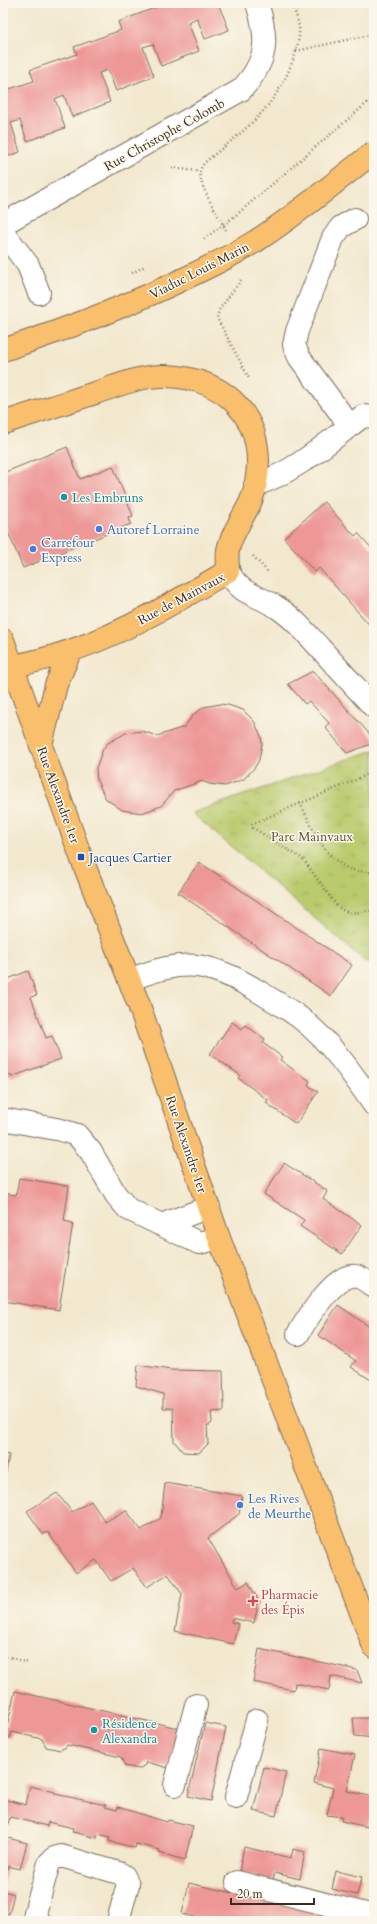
<svg xmlns="http://www.w3.org/2000/svg" width="377" height="1924" font-family="Cardo,serif">
<style>
.park{fill:url(#park-tufts);stroke:#7a7a46}
.building{fill:#ed9796}
.lines{fill:none;stroke-linecap:round;stroke-linejoin:round}
.minor-casing{stroke:#7b6c5c;stroke-width:24}
.major-casing{stroke:#7b6c5c;stroke-width:24}
.path{stroke:#7b6c5c;stroke-width:2.5;stroke-dasharray:1 3;stroke-linecap:butt}
.minor{stroke:#fff;stroke-width:22}
.major{stroke:#f9bf6d;stroke-width:22}
.major-bridge-casing{stroke:#7b6c5c;stroke-width:24;stroke-linecap:butt}
.path-bridge{stroke:#7b6c5c;stroke-width:2.5;stroke-dasharray:1 3;stroke-linecap:butt}
.major-bridge{stroke:#f9bf6d;stroke-width:22}
.culture-dot{fill:#0f9aa8;stroke:#fbf7ec;stroke-width:1.5}
.shop-dot{fill:#3f7fe0;stroke:#fbf7ec;stroke-width:1.5}
.transit-dot{fill:#1a4fb4;stroke:#fbf7ec;stroke-width:1.5}
.health-dot{fill:#e0444e;stroke:#fbf7ec;stroke-width:1.5}
.labels{text-anchor:middle;stroke-width:3;stroke-linejoin:round;paint-order:stroke}
.street-label{font-size:13px;fill:#3b2a1e;stroke:#fbf7ec}
.culture-label{font-size:13px;fill:#0d838f;stroke:#fbf7ec;text-anchor:start}
.shop-label{font-size:13px;fill:#366cbe;stroke:#fbf7ec;text-anchor:start}
.park-label{font-size:13px;fill:#5b5232;stroke:#fbf7ec}
.transit-label{font-size:13px;fill:#164399;stroke:#fbf7ec;text-anchor:start}
.health-label{font-size:13px;fill:#be3a42;stroke:#fbf7ec;text-anchor:start}
</style>
<defs>
<pattern id="park-tufts" width="24" height="20" patternUnits="userSpaceOnUse"><rect width="24" height="20" fill="#bacb6d"/><path d="M3 7l-1-3M5 7V3M7 7l1-3M15 17l-1-3M17 17v-4M19 17l1-3" fill="none" stroke="#a1ae5e"/></pattern>
</defs>
<rect width="100%" height="100%" fill="#fbf7ec"/>
<filter id="ink" filterUnits="userSpaceOnUse"><feTurbulence type="fractalNoise" baseFrequency=".025" numOctaves="2"/><feDisplacementMap in="SourceGraphic" scale="8" xChannelSelector="R" yChannelSelector="G"/><feConvolveMatrix kernelMatrix="1 2 1 2 8 2 1 2 1" color-interpolation-filters="sRGB"/></filter>
<filter id="wash" filterUnits="userSpaceOnUse"><feTurbulence type="fractalNoise" baseFrequency=".012" numOctaves="4" result="noise"/><feDisplacementMap in="SourceGraphic" scale="16" xChannelSelector="R" yChannelSelector="G"/><feGaussianBlur stdDeviation="0.9" result="paint"/><feColorMatrix in="noise" values="0 0 0 0 0 0 0 0 0 0 0 0 0 0 0 0 0 1.4 0 .05"/><feComposite in="paint" operator="in"/></filter>
<g filter="url(#wash)">
<rect width="100%" height="100%" fill="#f2e8ce"/>
<path class="park" d="M 374,750 L 374,958 L 368,964 L 192,813 Z"/>
<g id="blocks">
<path class="building" d="M 164,3 L 218,3 L 229,30 L 205,39 L 197,18 L 188,22 L 199,51 L 161,66 L 153,44 L 143,47 L 154,76 L 116,91 L 108,70 L 99,73 L 110,102 L 72,117 L 64,95 L 55,99 L 65,128 L 27,141 L 20,120 L 11,123 L 20,152 L 6,157 L 3,148 L 3,91 L 34,81 L 30,70 L 77,54 L 74,47 L 121,30 L 118,22 L 165,4 Z
M 67,447 L 80,479 L 113,466 L 133,516 L 129,517 L 131,524 L 23,568 L 3,520 L 3,473 Z
M 324,502 L 355,536 L 358,533 L 374,551 L 374,630 L 319,568 L 315,572 L 284,538 Z
M 313,671 L 374,739 L 374,743 L 347,753 L 325,727 L 329,723 L 309,701 L 305,704 L 288,684 Z
M 220,704 L 228,705 L 243,710 L 254,721 L 261,736 L 262,744 L 259,760 L 255,767 L 244,779 L 225,786 L 209,784 L 202,781 L 174,791 L 161,806 L 142,813 L 122,810 L 106,799 L 97,781 L 96,768 L 103,749 L 108,743 L 126,733 L 142,731 L 157,736 L 184,727 L 194,714 L 204,707 Z
M 199,862 L 352,965 L 331,996 L 178,893 Z
M 28,971 L 37,995 L 31,997 L 46,1038 L 52,1036 L 61,1059 L 11,1077 L 10,1075 L 3,1077 L 3,981 Z
M 232,1022 L 242,1029 L 245,1025 L 265,1039 L 263,1043 L 282,1057 L 280,1060 L 310,1081 L 308,1085 L 318,1092 L 296,1124 L 266,1103 L 268,1100 L 238,1078 L 240,1075 L 210,1054 Z
M 284,1163 L 326,1190 L 327,1192 L 323,1199 L 362,1225 L 342,1254 L 300,1226 L 304,1220 L 264,1194 Z
M 19,1178 L 69,1186 L 64,1221 L 73,1223 L 59,1310 L 3,1301 L 3,1193 L 16,1195 Z
M 338,1305 L 374,1330 L 374,1382 L 351,1367 L 356,1361 L 318,1335 Z
M 138,1365 L 171,1370 L 223,1371 L 224,1411 L 211,1412 L 212,1422 L 210,1425 L 207,1425 L 208,1444 L 199,1453 L 183,1452 L 174,1441 L 173,1408 L 163,1408 L 163,1394 L 136,1386 Z
M 3,1454 L 9,1455 L 5,1477 L 3,1477 Z
M 165,1483 L 242,1496 L 239,1514 L 208,1538 L 238,1588 L 248,1582 L 260,1603 L 255,1606 L 257,1610 L 254,1623 L 232,1618 L 231,1622 L 238,1624 L 233,1644 L 175,1631 L 182,1594 L 168,1574 L 147,1587 L 133,1568 L 111,1581 L 96,1560 L 76,1573 L 48,1532 L 43,1534 L 27,1511 L 57,1493 L 72,1512 L 91,1501 L 105,1522 L 126,1510 L 141,1530 L 161,1518 Z
M 259,1649 L 357,1670 L 362,1683 L 331,1676 L 329,1690 L 295,1683 L 294,1690 L 253,1682 Z
M 15,1691 L 178,1728 L 169,1768 L 146,1762 L 145,1765 L 139,1769 L 125,1766 L 121,1757 L 67,1745 L 66,1747 L 60,1750 L 46,1747 L 42,1739 L 12,1732 L 10,1738 L 3,1736 L 3,1725 L 7,1726 Z
M 353,1718 L 374,1718 L 374,1738 L 355,1736 Z
M 205,1723 L 226,1727 L 211,1801 L 188,1796 Z
M 321,1748 L 355,1755 L 347,1791 L 374,1797 L 368,1827 L 341,1821 L 342,1817 L 327,1815 L 333,1788 L 314,1783 Z
M 264,1767 L 286,1772 L 276,1816 L 253,1811 Z
M 30,1786 L 55,1792 L 55,1794 L 106,1805 L 105,1807 L 117,1810 L 118,1807 L 167,1822 L 168,1820 L 193,1826 L 185,1860 L 159,1853 L 160,1850 L 136,1844 L 135,1848 L 109,1841 L 110,1837 L 98,1834 L 97,1838 L 77,1833 L 72,1832 L 73,1828 L 48,1822 L 47,1826 L 10,1817 L 4,1837 L 27,1843 L 20,1869 L 8,1866 L 3,1885 L 3,1799 L 26,1805 Z
M 244,1847 L 291,1858 L 293,1849 L 305,1852 L 300,1879 L 275,1873 L 273,1880 L 239,1872 Z
M 336,1871 L 362,1877 L 357,1895 L 332,1889 Z
M 189,1883 L 352,1920 L 351,1921 L 211,1921 L 182,1914 Z
M 3,1891 L 14,1894 L 9,1914 L 3,1912 Z"/>
</g>
</g>
<g filter="url(#ink)">
<use href="#blocks" fill-opacity="0" stroke="#7b6c5c" stroke-width="1"/>
<g class="lines">
<g class="minor-casing">
<path id="minor" d="M 3,224 L 241,90 C 268,61 269,40 257,3
M 3,232 L 28,265 L 39,293
M 350,426 L 299,357 L 294,345 L 297,331 L 333,238 L 341,227 L 355,219
M 255,485 C 296,472 329,441 363,416 L 374,417
M 228,571 C 242,597 256,593 278,608 C 294,618 307,634 320,648 C 338,668 356,688 374,707
M 129,980 C 152,971 178,962 203,967 C 223,971 241,981 258,991 C 272,1000 287,1008 299,1017 C 330,1041 352,1073 374,1105
M 3,1119 L 61,1130 L 77,1135 L 91,1152 L 116,1195 L 128,1209 L 199,1243 L 219,1238
M 161,1225 L 209,1207
M 298,1334 C 307,1319 335,1273 355,1276 C 362,1277 369,1283 374,1287
M 175,1785 L 196,1705
M 236,1797 L 257,1720
M 237,1882 L 374,1916
M 39,1921 L 35,1913 L 49,1863 L 54,1858 L 61,1856 L 119,1873 L 124,1876 L 128,1884 L 118,1921"/>
</g>
<g class="major-casing">
<path id="major" d="M 3,423 C 34,413 64,403 95,393 C 117,386 142,375 165,376 C 191,377 213,383 232,400 C 250,417 258,438 258,462 C 258,475 255,492 250,503 C 243,518 231,534 228,550 C 227,557 228,564 228,571 C 157,613 94,651 13,666
M 3,640 L 81,857 L 139,1005 L 219,1238 L 374,1647
M 41,745 L 56,685 L 70,652"/>
</g>
<path class="path" d="M 296,51 L 374,34
M 172,168 L 200,171
M 226,230 C 218,215 202,191 200,175 C 199,170 202,167 204,163 C 243,131 275,110 293,60 C 297,49 300,38 299,27 C 298,19 294,10 292,3
M 241,280 L 219,310 L 217,318 L 250,380
M 253,556 L 269,573
M 373,772 L 374,776
M 374,772 L 252,824 L 253,828 L 303,859 L 336,905 C 350,918 357,910 374,911
M 300,803 C 311,824 322,854 344,866 C 353,872 364,871 374,873
M 3,1655 L 28,1663"/>
<use href="#minor" class="minor"/>
<use href="#major" class="major"/>
<g class="major-bridge-casing">
<path id="major-bridge" d="M 3,350 C 70,328 131,305 194,274 C 215,264 236,253 256,241 C 297,215 335,182 374,152"/>
</g>
<path class="path-bridge" d="M 204,239 L 235,216 L 374,97
M 132,273 L 145,266"/>
<use href="#major-bridge" class="major-bridge"/>
</g>
</g>
<g class="culture-dot">
<circle cx="64" cy="497" r="4"/>
<circle cx="94" cy="1730" r="4"/>
</g>
<g class="shop-dot">
<circle cx="99" cy="529" r="4"/>
<circle cx="33" cy="549" r="4"/>
<circle cx="240" cy="1505" r="4"/>
</g>
<rect class="transit-dot" x="77" y="853" width="8" height="8" rx="2"/>
<path class="health-dot" d="M251 1595h4v4h4v4h-4v4h-4v-4h-4v-4h4z"/>
<g class="labels">
<g class="street-label">
<text transform="translate(164 134) rotate(-29)" y="5">Rue Christophe Colomb</text>
<text transform="translate(199 270) rotate(-27)" y="5">Viaduc Louis Marin</text>
<text transform="translate(181 598) rotate(-28)" y="5">Rue de Mainvaux</text>
<text transform="translate(59 795) rotate(70)" y="5">Rue Alexandre 1er</text>
<text transform="translate(187 1144) rotate(71)" y="5">Rue Alexandre 1er</text>
</g>
<g class="culture-label">
<text x="72" y="502">Les Embruns</text>
<text x="102" y="1728">Résidence<tspan x="102" dy="15">Alexandra</tspan></text>
</g>
<g class="shop-label">
<text x="107" y="534">Autoref Lorraine</text>
<text x="41" y="547">Carrefour<tspan x="41" dy="15">Express</tspan></text>
<text x="248" y="1503">Les Rives<tspan x="248" dy="15">de Meurthe</tspan></text>
</g>
<g class="park-label">
<text x="312" y="841">Parc Mainvaux</text>
</g>
<g class="transit-label">
<text x="89" y="862">Jacques Cartier</text>
</g>
<g class="health-label">
<text x="261" y="1599">Pharmacie<tspan x="261" dy="15">des Épis</tspan></text>
</g>
</g>
<rect width="377" height="1924" fill="none" stroke="#fbf7ec" stroke-width="16"/>
<path d="M231 1898v6h83v-6" fill="none" stroke="#3b2a1e" stroke-width="2"/>
<text x="237" y="1898" font-size="12" fill="#3b2a1e" stroke="#fbf7ec" stroke-width="3" paint-order="stroke">20 m</text>
</svg>
